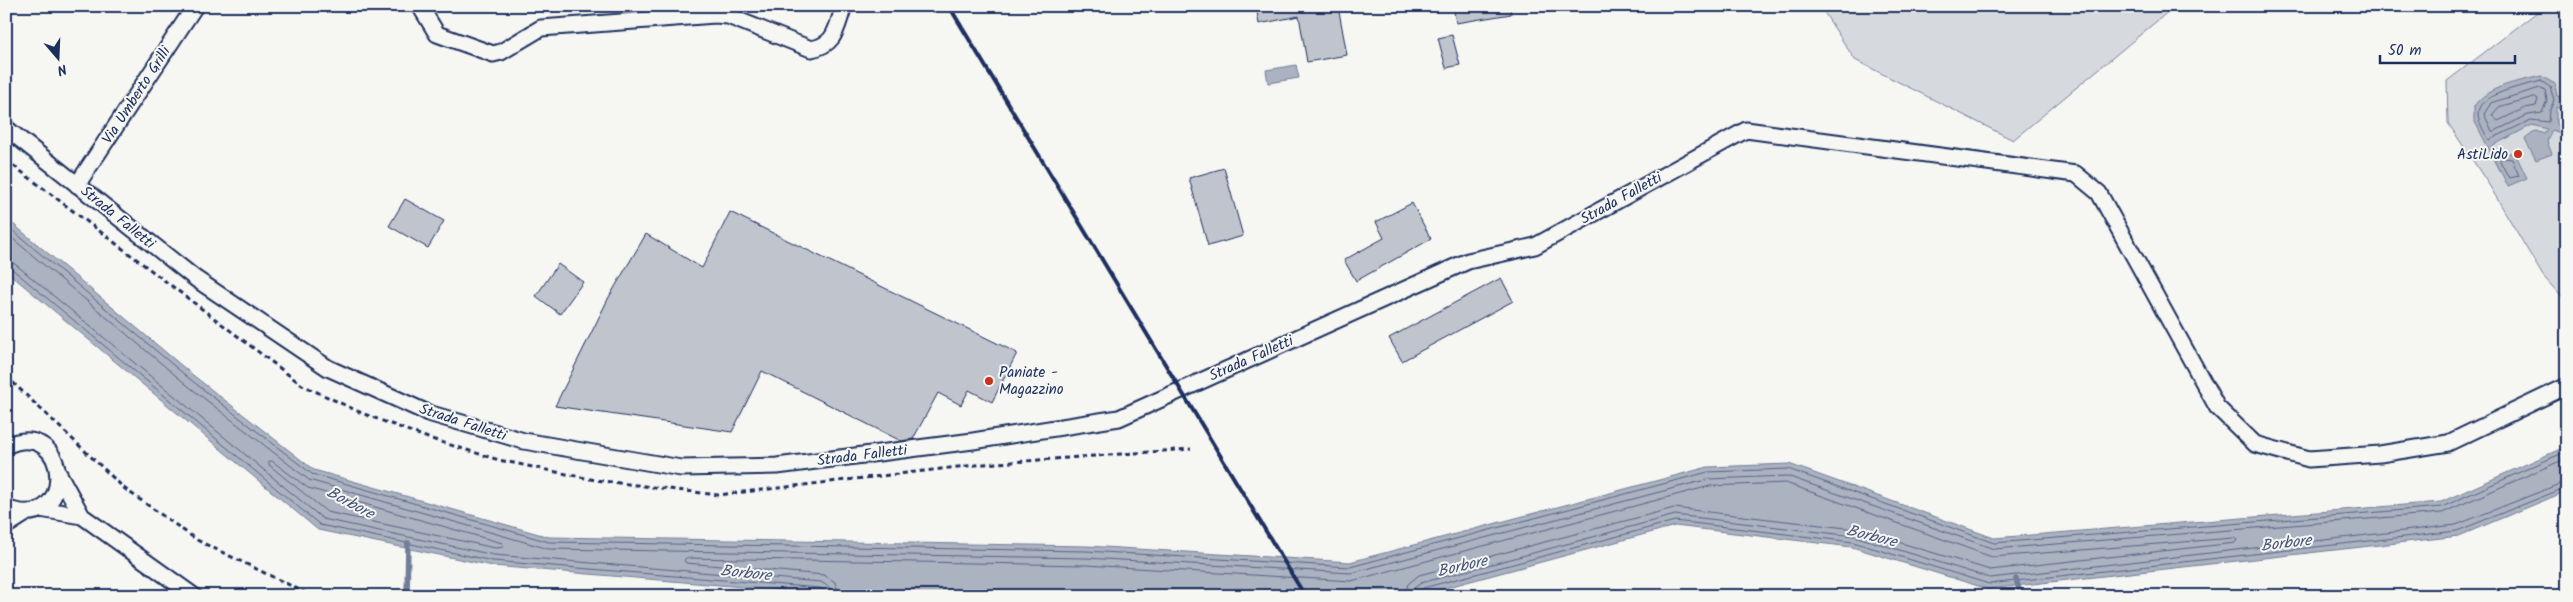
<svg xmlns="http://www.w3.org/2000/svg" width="2573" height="602" font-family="Kalam,sans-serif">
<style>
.green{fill:#d6d9dd;stroke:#78849e}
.water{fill:#abb2c0;stroke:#717e99}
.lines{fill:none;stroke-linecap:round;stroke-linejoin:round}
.shore{stroke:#556385;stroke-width:1}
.stream{stroke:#717e99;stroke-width:5.5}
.building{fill:#c0c4cd;stroke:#1b2f5e}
.minor-casing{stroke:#1b2f5e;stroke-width:19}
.path{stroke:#1b2f5e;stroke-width:3;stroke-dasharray:5 4;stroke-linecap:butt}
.minor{stroke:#f6f6f2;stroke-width:15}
.rail{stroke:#1b2f5e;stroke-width:4}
.poi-dot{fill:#c8321e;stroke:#f6f6f2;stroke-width:2}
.labels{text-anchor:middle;stroke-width:4;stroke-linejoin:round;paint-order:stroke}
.street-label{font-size:15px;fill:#1b2f5e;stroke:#f6f6f2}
.poi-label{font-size:15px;fill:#1b2f5e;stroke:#f6f6f2;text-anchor:end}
.water-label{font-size:16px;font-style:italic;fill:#46567b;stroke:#f6f6f2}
</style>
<rect width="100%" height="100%" fill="#f6f6f2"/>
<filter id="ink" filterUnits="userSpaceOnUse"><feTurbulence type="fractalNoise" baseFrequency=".02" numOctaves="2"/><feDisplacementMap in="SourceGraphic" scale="10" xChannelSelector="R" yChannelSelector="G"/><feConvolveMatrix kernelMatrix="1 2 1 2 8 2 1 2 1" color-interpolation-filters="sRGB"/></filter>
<g filter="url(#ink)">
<path class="green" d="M 1820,6 L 2175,6 L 2013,140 L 1855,60 Z
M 2545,6 L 2567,6 L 2567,303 L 2543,276 L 2489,185 L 2448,123 L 2447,81 Z"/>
<path class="water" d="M 1296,65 L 1299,78 L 1268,83 L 1266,70 Z
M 2541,76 L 2555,84 L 2557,96 L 2567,99 L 2567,112 L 2556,107 L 2556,124 L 2561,129 L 2567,126 L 2567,147 L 2560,134 L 2552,131 L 2547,141 L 2552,154 L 2536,160 L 2525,139 L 2536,131 L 2544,134 L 2547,129 L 2532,125 L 2496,144 L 2493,147 L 2497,153 L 2515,153 L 2527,178 L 2508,186 L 2474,120 L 2474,106 C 2489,85 2518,82 2541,76 Z
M 6,218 L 194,376 L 314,470 L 549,537 L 1087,546 L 1350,562 L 1708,467 L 1789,464 L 1994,538 L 2441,502 L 2567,446 L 2567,491 L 2459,536 L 1988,589 L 1852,547 L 1675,526 L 1415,596 L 850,596 L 493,566 L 318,530 L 6,271 Z"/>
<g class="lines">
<path class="shore" d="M 2541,81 L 2550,87 L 2554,100 L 2550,110 L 2549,122 L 2531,120 L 2489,140 C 2485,133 2478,122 2478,114 C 2477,93 2525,86 2541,81 Z
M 2541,88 L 2545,90 L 2547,100 L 2542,113 L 2528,115 L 2495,131 L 2492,131 L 2484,114 L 2491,103 Z
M 2535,97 L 2538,99 L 2536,106 L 2525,108 L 2498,121 L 2492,115 L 2499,107 Z
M 2503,158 L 2512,159 L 2519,176 L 2509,178 L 2500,161 Z
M 6,225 L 191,380 L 312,474 L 549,542 L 1086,551 L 1350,567 L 1708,472 L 1788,469 L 1994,543 L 2442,507 L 2567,451
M 6,233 L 187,385 L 309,480 L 549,549 L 1086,558 L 1351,573 L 1709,479 L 1787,476 L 1994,549 L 2442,513 L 2567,458
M 6,261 L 15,264 L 323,519 L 494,555 L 821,582 L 829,587 L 832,596
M 6,267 L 12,269 L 320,525 L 493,561 L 820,588 L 824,591 L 826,596
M 272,461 L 308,488 L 502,543 L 504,547 L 495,548 L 327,512 L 269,465 L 269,462 Z
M 839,596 L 835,582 L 824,575 L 686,563 L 684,560 L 686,558 L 1086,565 L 1351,581 L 1710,486 L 1786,483 L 1992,557 L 2234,538 L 2237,540 L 2235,543 L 1990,570 L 1855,529 L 1674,508 L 1419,575 L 1408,584 L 1405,596
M 1412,596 L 1414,588 L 1421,583 L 1675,515 L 1854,536 L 1990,578 L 2456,525 L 2567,481
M 1419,596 L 1423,588 L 1675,521 L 1853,542 L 1989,584 L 2457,531 L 2567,487"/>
<path class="stream" d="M 2016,579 L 2021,596
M 407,596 L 408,543"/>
</g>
<path class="building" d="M 1256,6 L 1314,6 L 1314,8 L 1338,6 L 1347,55 L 1307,62 L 1299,16 L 1259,24 Z
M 1453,6 L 1510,6 L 1511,14 L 1456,23 Z
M 1452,35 L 1460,65 L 1446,68 L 1438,38 Z
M 1224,168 L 1243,236 L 1208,246 L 1189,178 Z
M 405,199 L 444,221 L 428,248 L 389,226 Z
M 1412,203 L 1431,239 L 1356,281 L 1344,260 L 1384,238 L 1376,222 Z
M 730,212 L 1017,353 L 992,402 L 969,390 L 961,405 L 938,393 L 913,439 L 901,441 L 762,371 L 732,432 L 555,406 L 609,297 L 646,234 L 702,268 Z
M 558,264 L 583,282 L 560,314 L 536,296 Z
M 1501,278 L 1513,301 L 1402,361 L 1389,338 Z"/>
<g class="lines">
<g class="minor-casing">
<path id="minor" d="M 420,6 L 437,34 L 493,54 L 501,52 L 541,28 L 715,15 L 728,16 L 811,49 C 836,45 836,28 844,6
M 6,128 L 196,279 L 328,368 L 428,413 L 524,441 L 681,468 L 777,466 L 973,441 L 1119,418 L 1468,261 L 1535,246 L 1746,130 L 2076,174 L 2099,193 L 2217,407 L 2255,444 L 2309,459 L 2380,454 L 2448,443 L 2567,386
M 77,185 L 195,6
M 6,446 C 72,415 78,536 6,508
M 40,509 L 82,516 L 59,474
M 82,516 L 194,596
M 6,526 L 28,512"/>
</g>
<path class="path" d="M 6,160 L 302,385 L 364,414 L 428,438 L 499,460 L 595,480 L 718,495 L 984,464 L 1191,449
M 6,376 L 125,489 L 197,540 L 312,596
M 1686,596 L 1714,594 L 1743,596"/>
<use href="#minor" class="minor"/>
<path class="rail" d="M 949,6 L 1305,596"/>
</g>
</g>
<g class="poi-dot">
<circle cx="2518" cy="154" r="5"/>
<circle cx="989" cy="381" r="5"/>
</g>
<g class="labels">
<g class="street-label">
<text transform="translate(136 95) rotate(-57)" y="5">Via Umberto Grilli</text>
<text transform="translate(1621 198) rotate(-29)" y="5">Strada Falletti</text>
<text transform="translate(118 217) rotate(39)" y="5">Strada Falletti</text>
<text transform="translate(1251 358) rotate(-24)" y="5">Strada Falletti</text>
<text transform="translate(463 422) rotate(18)" y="5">Strada Falletti</text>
<text transform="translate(862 455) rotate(-7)" y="5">Strada Falletti</text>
</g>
<g class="poi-label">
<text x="2508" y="159">AstiLido</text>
<text x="999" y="377" text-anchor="start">Paniate -<tspan x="999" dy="17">Magazzino</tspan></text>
</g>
<g class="water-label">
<text transform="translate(351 502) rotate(28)" y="6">Borbore</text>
<text transform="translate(1872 535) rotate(14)" y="6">Borbore</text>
<text transform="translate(2286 542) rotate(-7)" y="6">Borbore</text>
<text transform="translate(1462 565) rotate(-13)" y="6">Borbore</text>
<text transform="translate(746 572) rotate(6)" y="6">Borbore</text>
</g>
</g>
<rect width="2573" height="602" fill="none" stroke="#f6f6f2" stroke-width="25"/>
<rect x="12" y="12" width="2548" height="577" fill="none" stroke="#1b2f5e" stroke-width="2" filter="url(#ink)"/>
<g transform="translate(58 58) rotate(161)" stroke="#f6f6f2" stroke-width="4" paint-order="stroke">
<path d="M0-4L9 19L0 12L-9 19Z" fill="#1b2f5e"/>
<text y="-8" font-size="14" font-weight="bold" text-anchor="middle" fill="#1b2f5e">N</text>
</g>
<path d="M2380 55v8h135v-8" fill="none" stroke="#1b2f5e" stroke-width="2.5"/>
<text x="2388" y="55" font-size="15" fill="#1b2f5e" stroke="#f6f6f2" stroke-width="4" paint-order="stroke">50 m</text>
</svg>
